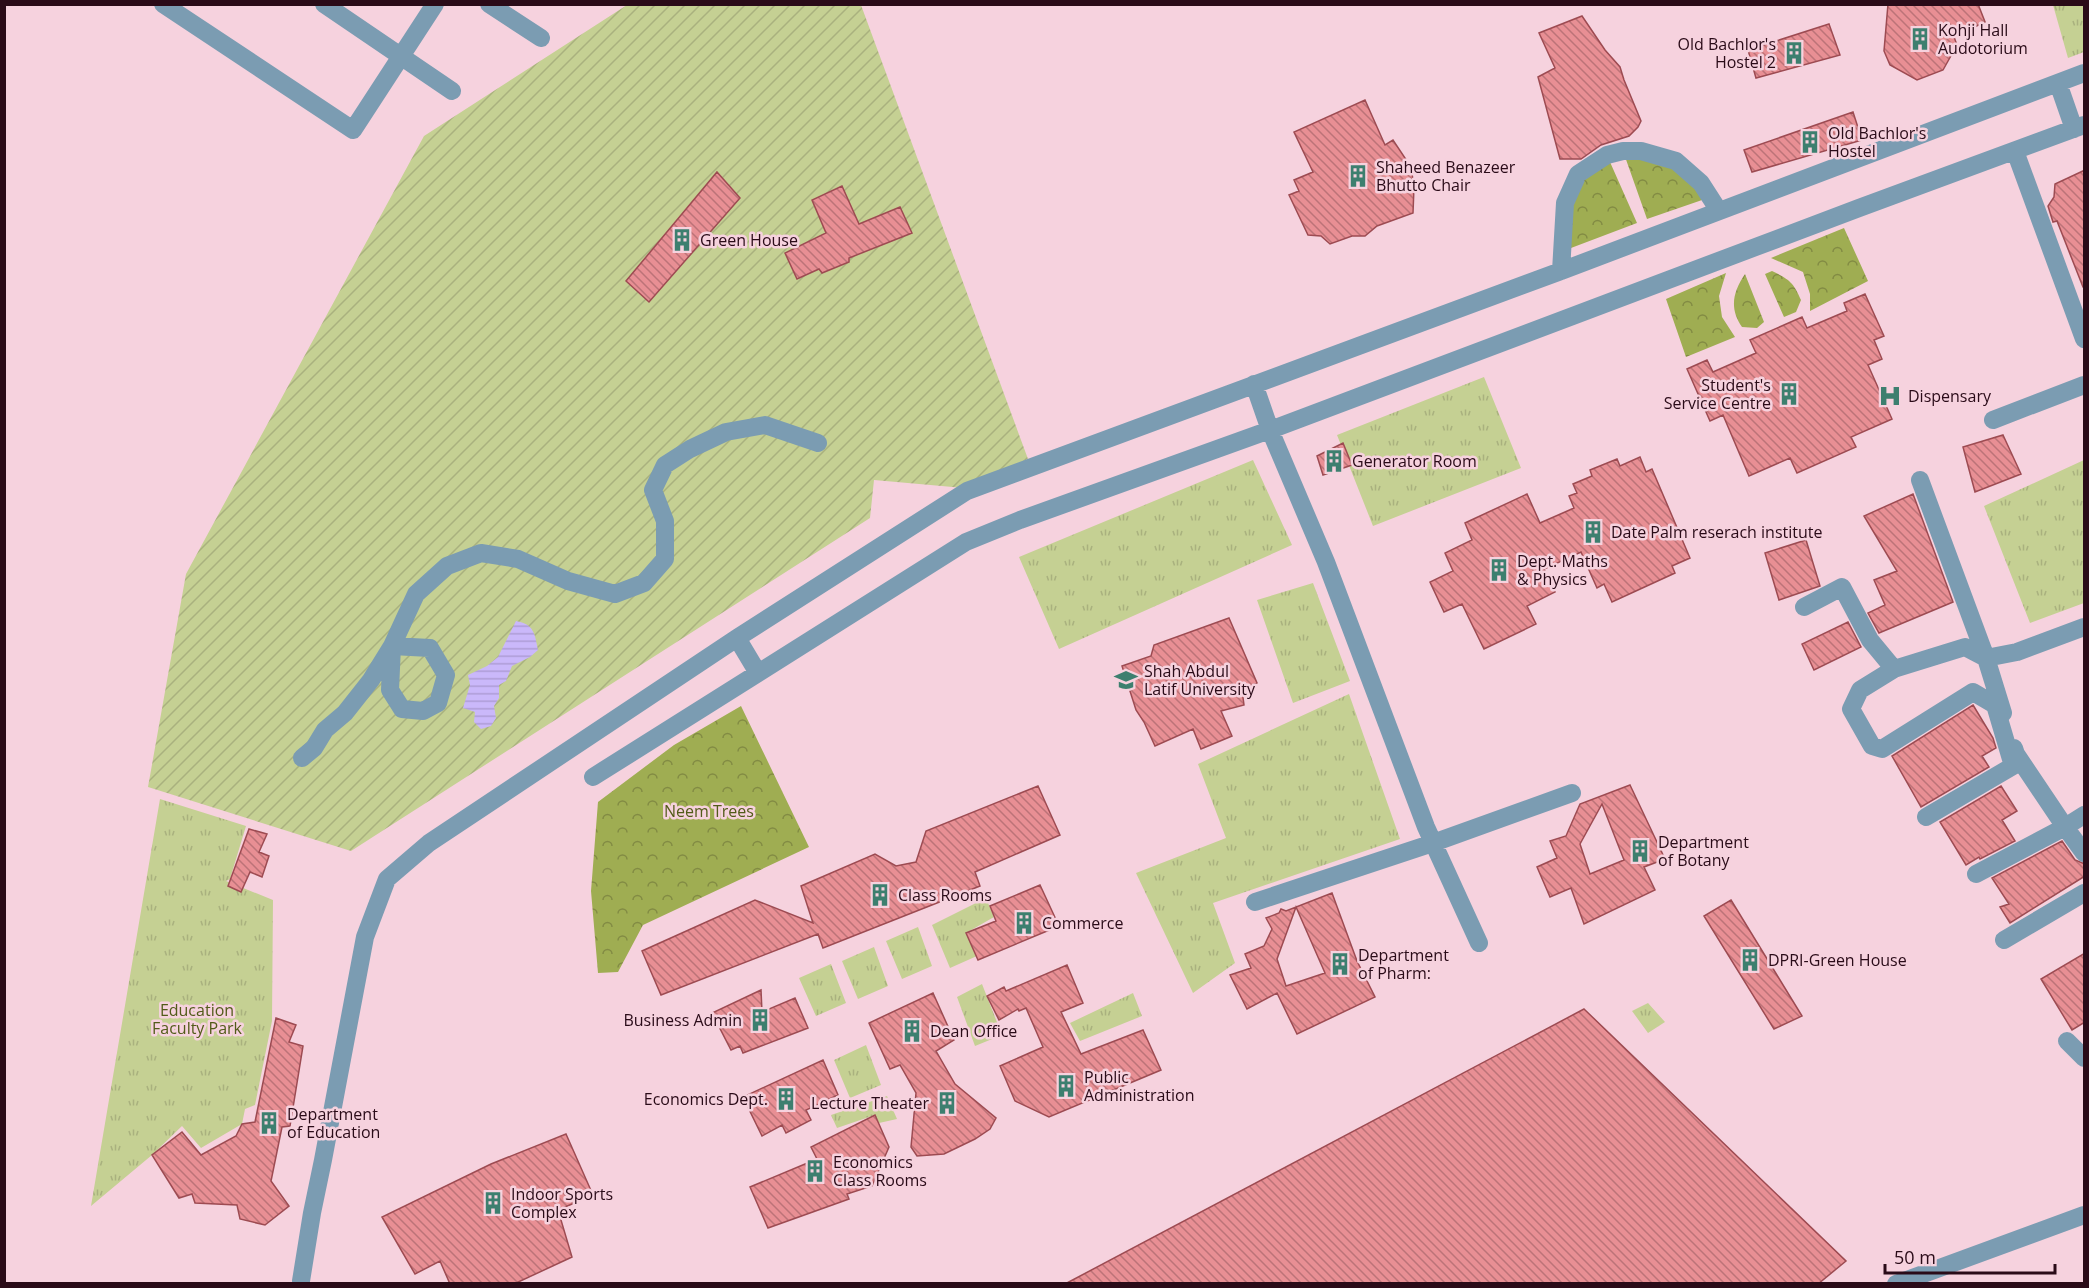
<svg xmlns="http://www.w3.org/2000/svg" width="2089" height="1288" font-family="'Open Sans',sans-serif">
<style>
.forest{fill:url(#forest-crowns)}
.park{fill:url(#park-tufts)}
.garden{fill:url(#garden-furrows)}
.water{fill:url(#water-rules)}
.building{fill:url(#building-back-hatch);stroke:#9d4b52;stroke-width:1.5;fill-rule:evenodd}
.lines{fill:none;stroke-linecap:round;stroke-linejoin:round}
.street{stroke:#7b9cb2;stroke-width:18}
.labels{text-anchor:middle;stroke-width:5;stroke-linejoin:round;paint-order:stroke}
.poi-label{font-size:16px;fill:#2a0b18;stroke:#f6d2de;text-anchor:start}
.park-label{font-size:16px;fill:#525b19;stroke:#f6d2de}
</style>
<defs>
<pattern id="forest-crowns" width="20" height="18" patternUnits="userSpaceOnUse" patternTransform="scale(1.5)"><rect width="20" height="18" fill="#9fad52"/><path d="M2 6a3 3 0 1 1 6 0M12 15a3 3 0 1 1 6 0" fill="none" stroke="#828b43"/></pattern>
<pattern id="park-tufts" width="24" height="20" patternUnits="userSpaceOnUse" patternTransform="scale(1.5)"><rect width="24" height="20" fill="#c5d093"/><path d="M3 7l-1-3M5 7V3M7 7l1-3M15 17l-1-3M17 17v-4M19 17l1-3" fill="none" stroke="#a9b17e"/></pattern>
<pattern id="garden-furrows" width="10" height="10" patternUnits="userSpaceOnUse" patternTransform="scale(1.5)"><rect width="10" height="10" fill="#c5d093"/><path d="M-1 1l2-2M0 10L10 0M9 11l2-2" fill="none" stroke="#a9b17e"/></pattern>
<pattern id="water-rules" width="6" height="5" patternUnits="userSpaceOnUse" patternTransform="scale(1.5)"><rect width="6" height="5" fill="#cab8fa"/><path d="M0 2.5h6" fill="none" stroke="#ae9dd6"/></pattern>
<pattern id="building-back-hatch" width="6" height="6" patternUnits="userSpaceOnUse" patternTransform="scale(1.5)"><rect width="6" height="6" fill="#e88f94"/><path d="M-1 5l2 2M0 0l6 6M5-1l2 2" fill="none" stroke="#bc7378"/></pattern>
</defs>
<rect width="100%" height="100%" fill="#f6d2de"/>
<path class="forest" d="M 1623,151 L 1676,161 L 1705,199 L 1647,219 Z
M 1610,162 L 1637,223 L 1571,248 L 1562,239 L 1578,174 Z
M 1844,228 L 1868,281 L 1810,311 L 1810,294 L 1803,272 L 1771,258 Z
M 1772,271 C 1789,279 1794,283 1801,300 L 1796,312 L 1784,317 L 1765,274 Z
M 1726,273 L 1719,296 L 1722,317 L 1735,337 L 1686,357 L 1666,299 Z
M 1745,274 L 1764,322 L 1757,328 L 1742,327 C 1729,308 1733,292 1745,274 Z
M 741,706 L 809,847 L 643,925 L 618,972 L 598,973 L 591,891 L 598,802 L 674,745 Z"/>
<path class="park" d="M 2053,5 L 2084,5 L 2084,52 L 2068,58 Z
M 1484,377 L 1521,468 L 1373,526 L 1337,435 Z
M 1253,460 L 1292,545 L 1059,649 L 1019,557 Z
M 2084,460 L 2084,603 L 2030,623 L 1984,506 Z
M 1313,583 L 1350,681 L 1293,703 L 1257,600 Z
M 1349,694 L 1400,839 L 1213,903 L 1235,963 L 1193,993 L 1136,873 L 1226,838 L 1198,764 Z
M 160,799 L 246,826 L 230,879 L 226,881 L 273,900 L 272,1021 L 255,1105 L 245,1109 L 242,1124 L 201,1148 L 182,1126 L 152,1155 L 91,1206 Z
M 986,898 L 994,917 L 966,933 L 977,956 L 950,968 L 932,925 Z
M 918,927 L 932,966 L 902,979 L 886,941 Z
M 874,947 L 888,986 L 858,999 L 842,961 Z
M 831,964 L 846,1003 L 816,1016 L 799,978 Z
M 982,984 L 1002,1035 L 975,1046 L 957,997 Z
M 1133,993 L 1142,1016 L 1080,1041 L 1070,1023 Z
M 1648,1003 L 1665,1022 L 1648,1033 L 1632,1011 Z
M 866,1045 L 881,1085 L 850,1098 L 834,1060 Z
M 887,1096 L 897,1119 L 879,1123 L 875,1115 L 837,1128 L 831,1115 Z"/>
<path class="garden" d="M 627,5 L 861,5 L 1028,459 L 964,488 L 874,480 L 870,518 L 351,851 L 148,787 L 186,574 L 424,136 Z"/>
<path class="water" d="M 516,621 C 534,624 535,634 538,650 L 530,657 L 512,666 L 506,681 L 499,685 L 499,698 L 494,706 L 496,718 L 491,726 L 481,729 L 474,722 L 475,712 L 463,708 L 470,685 L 468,675 L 487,666 L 498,657 Z"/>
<path class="building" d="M 1888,4 L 1978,4 L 1985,22 L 1954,37 L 1957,45 L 1943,70 L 1917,80 L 1890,65 L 1884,51 Z
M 1582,16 L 1605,50 L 1620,67 L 1624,80 L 1641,121 L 1638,127 L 1629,136 L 1601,145 L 1581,159 L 1560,159 L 1538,77 L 1555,68 L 1539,33 Z
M 1829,24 L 1840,55 L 1756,78 L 1748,50 Z
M 1365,100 L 1385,145 L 1393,140 L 1411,167 L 1414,187 L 1413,213 L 1377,226 L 1365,236 L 1352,236 L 1330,244 L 1321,236 L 1308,235 L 1289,195 L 1299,191 L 1294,180 L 1313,172 L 1294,132 Z
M 1853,112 L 1862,140 L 1752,172 L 1744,150 Z
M 2085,170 L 2085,287 L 2083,287 L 2057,221 L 2053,222 L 2048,206 L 2054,197 L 2055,184 Z
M 717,172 L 740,198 L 649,302 L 626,281 Z
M 842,186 L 859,224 L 900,207 L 912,233 L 849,258 L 849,262 L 822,273 L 819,269 L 797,279 L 785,253 L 826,233 L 812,200 Z
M 1865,294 L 1884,336 L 1874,340 L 1882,359 L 1868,365 L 1892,419 L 1851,437 L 1856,447 L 1797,473 L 1790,458 L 1749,476 L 1723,415 L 1710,421 L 1687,369 L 1707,360 L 1713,372 L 1756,353 L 1750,340 L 1802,317 L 1807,328 L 1847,311 L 1844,303 Z
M 2003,435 L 2021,474 L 1975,492 L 1963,447 Z
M 1343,443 L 1352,465 L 1323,475 L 1317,456 Z
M 1640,457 L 1646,472 L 1652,469 L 1690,558 L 1672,566 L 1675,573 L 1612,602 L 1604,584 L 1597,588 L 1581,552 L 1544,569 L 1555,592 L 1527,606 L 1536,624 L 1484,649 L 1462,604 L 1444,612 L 1430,582 L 1453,571 L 1445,553 L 1472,540 L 1465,523 L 1527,494 L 1540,523 L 1574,508 L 1569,496 L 1577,493 L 1573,484 L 1592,476 L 1590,470 L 1617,459 L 1620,466 Z
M 1913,494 L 1953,602 L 1879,633 L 1868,613 L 1885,605 L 1874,580 L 1897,571 L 1864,516 Z
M 1806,540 L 1820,586 L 1779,600 L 1765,553 Z
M 1229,618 L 1257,683 L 1242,690 L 1244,705 L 1221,711 L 1232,736 L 1201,749 L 1193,729 L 1155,746 L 1144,722 L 1136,710 L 1122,666 L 1151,656 L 1154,645 Z
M 1848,622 L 1861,647 L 1814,670 L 1802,644 Z
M 1973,705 L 1993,738 L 1996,748 L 1982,756 L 1989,767 L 1921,807 L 1892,756 Z
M 1630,785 L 1665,859 L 1644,867 L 1655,890 L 1584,924 L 1571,888 L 1550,897 L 1537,867 L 1557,858 L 1550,841 L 1566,836 L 1580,804 ZM 1602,804 L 1624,860 L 1590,874 L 1580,844 Z
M 1038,786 L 1060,835 L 975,872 L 980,886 L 823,948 L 818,934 L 661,995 L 642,951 L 755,900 L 813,923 L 801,886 L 875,854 L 896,866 L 916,862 L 926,831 Z
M 2001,786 L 2017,811 L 2002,820 L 2015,841 L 1980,859 L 1979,857 L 1966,865 L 1940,822 Z
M 249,829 L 267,834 L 259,852 L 269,856 L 262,877 L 250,872 L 241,892 L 228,886 Z
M 2062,841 L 2075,860 L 2085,864 L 2085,876 L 2010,923 L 2000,907 L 2009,904 L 1992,878 Z
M 1040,885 L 1059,926 L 978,960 L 966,933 L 996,921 L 990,906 Z
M 1332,893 L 1357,961 L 1375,997 L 1297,1034 L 1277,993 L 1247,1009 L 1230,975 L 1251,968 L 1245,954 L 1264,946 L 1272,929 L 1266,918 L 1279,913 L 1281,909 L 1286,911 ZM 1296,907 L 1325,973 L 1286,986 L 1277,959 Z
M 1731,900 L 1802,1016 L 1774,1029 L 1704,916 Z
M 2085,953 L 2085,1022 L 2072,1030 L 2041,979 Z
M 1067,965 L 1083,1003 L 1061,1012 L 1081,1054 L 1143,1030 L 1161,1070 L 1049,1117 L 1015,1101 L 1000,1066 L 1043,1047 L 1026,1008 L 1019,1011 L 1018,1009 L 999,1020 L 987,996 L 1004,987 L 1006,991 Z
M 761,990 L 762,1012 L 795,998 L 808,1028 L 743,1053 L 740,1046 L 731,1050 L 712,1013 Z
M 933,993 L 954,1040 L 936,1051 L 955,1084 L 996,1118 L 990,1129 L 975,1139 L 944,1154 L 917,1156 L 911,1147 L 916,1093 L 900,1065 L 890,1069 L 869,1023 Z
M 1584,1009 L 1846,1261 L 1818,1284 L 1065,1284 Z
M 276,1018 L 296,1025 L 289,1042 L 303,1046 L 290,1126 L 282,1127 L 271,1181 L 289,1206 L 265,1225 L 240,1219 L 237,1205 L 195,1203 L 192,1194 L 179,1198 L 152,1155 L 182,1132 L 201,1155 L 236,1136 L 242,1124 L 255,1122 Z
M 823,1060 L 838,1095 L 806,1110 L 811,1120 L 786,1133 L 782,1125 L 762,1136 L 743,1097 Z
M 875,1115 L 889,1147 L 872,1186 L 847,1194 L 849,1199 L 768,1228 L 750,1187 L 817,1159 L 811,1147 Z
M 566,1134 L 593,1195 L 558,1210 L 572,1257 L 514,1284 L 450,1284 L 440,1261 L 415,1274 L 382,1217 L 491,1164 Z"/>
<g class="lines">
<path class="street" d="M 163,4 L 353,130 L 435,4
M 324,4 L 452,91
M 489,4 L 541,38
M 2058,83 L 2074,129
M 2015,151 L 2084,339
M 1561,271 L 1565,203 L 1578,174 L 1607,155 L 1623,151 L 1641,151 L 1676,161 L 1701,183 L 1719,211
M 1254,384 L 1270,430 L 1326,562 L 1426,827 L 1479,943
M 1993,420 L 2084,385
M 1920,480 L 1986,658
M 1804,607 L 1842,587 L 1870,640 L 1894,669 L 1965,647 L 1986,658
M 737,638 L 758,673
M 1894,669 L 1860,690 L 1851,709 L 1872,746 L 1882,749 L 1973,692 L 1995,705 L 2013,766 L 1926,817
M 2003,713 L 1986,658 L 2017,652 L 2084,627
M 302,758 L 314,748 L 325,730 L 345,713 L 371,680 L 392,646 L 430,648 L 446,675 L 438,703 L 423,711 L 402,709 L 390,690 L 392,646 L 416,594 L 447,566 L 481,553 L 518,559 L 568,581 L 615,594 L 644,583 L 665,559 L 665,521 L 653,490 L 665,465 L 690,449 L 726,432 L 765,425 L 818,443
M 593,777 L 966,542 L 1020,520 L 1270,430 L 1859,208 L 2084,125
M 2084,815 L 2065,827 L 2084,853
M 1976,874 L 2065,827 L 2016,754 L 2014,748
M 1255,902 L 1433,843 L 1572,793
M 2004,940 L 2084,893
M 2067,1041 L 2084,1058
M 301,1281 L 312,1213 L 323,1160 L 365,937 L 387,879 L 429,843 L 737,638 L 967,491 L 1561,271 L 2084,73
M 1896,1284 L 2084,1215"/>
</g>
<defs>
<g id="building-bare" transform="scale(1.8)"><path d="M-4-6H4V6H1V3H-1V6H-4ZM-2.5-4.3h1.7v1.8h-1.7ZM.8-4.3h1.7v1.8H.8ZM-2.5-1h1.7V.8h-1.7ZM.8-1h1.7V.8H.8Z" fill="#3d7f6f" stroke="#f6d2de" stroke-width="2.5" paint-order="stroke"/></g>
<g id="hospital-bare" transform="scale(1.8)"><path d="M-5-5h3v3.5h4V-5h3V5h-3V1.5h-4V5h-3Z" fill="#3d7f6f" stroke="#f6d2de" stroke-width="2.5" paint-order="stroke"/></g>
<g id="university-bare" transform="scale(1.8)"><path d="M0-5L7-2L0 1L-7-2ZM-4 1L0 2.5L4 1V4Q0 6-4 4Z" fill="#3d7f6f" stroke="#f6d2de" stroke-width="2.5" paint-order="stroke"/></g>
</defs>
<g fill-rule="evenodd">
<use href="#building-bare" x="1920" y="39"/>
<use href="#building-bare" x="1794" y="53"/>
<use href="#building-bare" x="1810" y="142"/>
<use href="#building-bare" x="1358" y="176"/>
<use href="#building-bare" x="682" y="240"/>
<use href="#building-bare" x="1789" y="394"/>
<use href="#hospital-bare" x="1890" y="396"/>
<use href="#building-bare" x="1334" y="461"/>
<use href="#building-bare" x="1593" y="532"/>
<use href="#building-bare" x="1499" y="570"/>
<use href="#university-bare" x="1126" y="680"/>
<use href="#building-bare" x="1640" y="851"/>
<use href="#building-bare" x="880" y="895"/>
<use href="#building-bare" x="1024" y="923"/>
<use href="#building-bare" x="1750" y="960"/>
<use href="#building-bare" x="1340" y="964"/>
<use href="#building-bare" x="760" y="1020"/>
<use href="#building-bare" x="912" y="1031"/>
<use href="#building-bare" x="1066" y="1086"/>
<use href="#building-bare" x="786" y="1099"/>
<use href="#building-bare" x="947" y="1103"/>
<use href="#building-bare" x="269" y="1123"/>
<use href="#building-bare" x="815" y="1171"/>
<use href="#building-bare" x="493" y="1203"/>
</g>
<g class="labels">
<g class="poi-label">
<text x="1938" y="36">Kohji Hall<tspan x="1938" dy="18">Audotorium</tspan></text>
<text x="1776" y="50" text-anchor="end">Old Bachlor's<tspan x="1776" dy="18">Hostel 2</tspan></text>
<text x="1828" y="139">Old Bachlor's<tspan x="1828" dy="18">Hostel</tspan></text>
<text x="1376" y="173">Shaheed Benazeer<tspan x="1376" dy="18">Bhutto Chair</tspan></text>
<text x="700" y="246">Green House</text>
<text x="1771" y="391" text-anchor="end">Student's<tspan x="1771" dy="18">Service Centre</tspan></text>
<text x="1908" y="402">Dispensary</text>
<text x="1352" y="467">Generator Room</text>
<text x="1611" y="538">Date Palm reserach institute</text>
<text x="1517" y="567">Dept. Maths<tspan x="1517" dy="18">&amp; Physics</tspan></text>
<text x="1144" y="677">Shah Abdul<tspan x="1144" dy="18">Latif University</tspan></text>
<text x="1658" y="848">Department<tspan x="1658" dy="18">of Botany</tspan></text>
<text x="898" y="901">Class Rooms</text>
<text x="1042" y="929">Commerce</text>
<text x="1358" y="961">Department<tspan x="1358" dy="18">of Pharm:</tspan></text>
<text x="1768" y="966">DPRI-Green House</text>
<text x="742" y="1026" text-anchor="end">Business Admin</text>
<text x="930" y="1037">Dean Office</text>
<text x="1084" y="1083">Public<tspan x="1084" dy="18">Administration</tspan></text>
<text x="768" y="1105" text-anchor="end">Economics Dept.</text>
<text x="929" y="1109" text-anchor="end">Lecture Theater</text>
<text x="287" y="1120">Department<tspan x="287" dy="18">of Education</tspan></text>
<text x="833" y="1168">Economics<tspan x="833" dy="18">Class Rooms</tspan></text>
<text x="511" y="1200">Indoor Sports<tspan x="511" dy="18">Complex</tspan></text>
</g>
<g class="park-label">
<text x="709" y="817">Neem Trees</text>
<text x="197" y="1016">Education<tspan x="197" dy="18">Faculty Park</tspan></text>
</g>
</g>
<rect width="2089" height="1288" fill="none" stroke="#2a0b18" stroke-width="12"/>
<path d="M1885 1264v9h170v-9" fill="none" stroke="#2a0b18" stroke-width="3"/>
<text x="1894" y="1264" font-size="18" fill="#2a0b18" stroke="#f6d2de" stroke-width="4.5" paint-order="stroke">50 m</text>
</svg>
